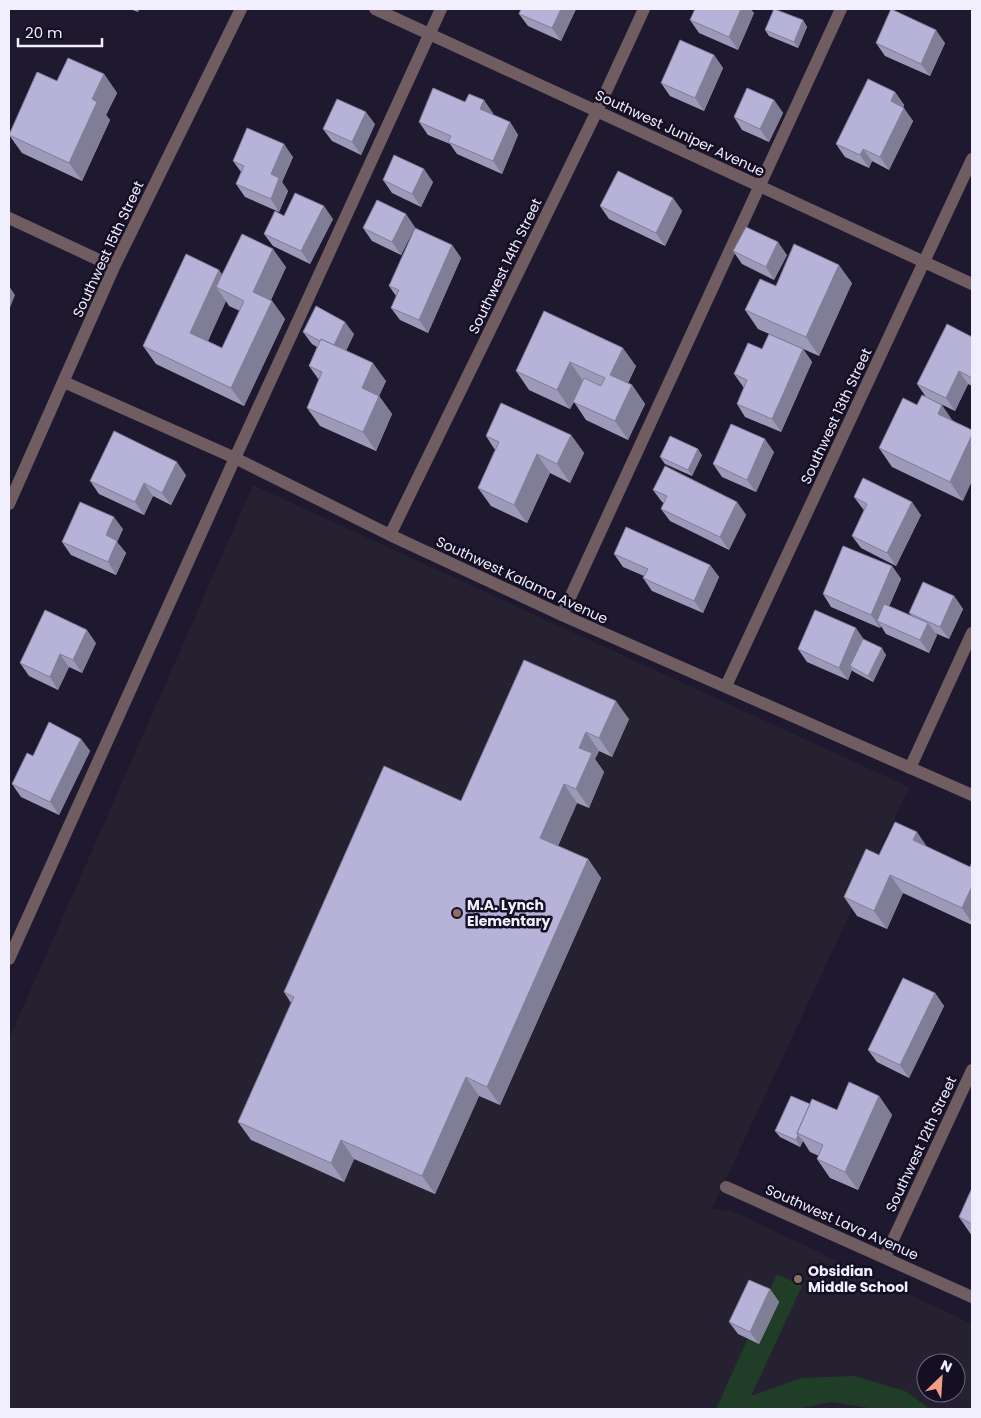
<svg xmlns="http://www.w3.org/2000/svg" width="981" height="1418" font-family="Poppins,sans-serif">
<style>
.education{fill:#252131;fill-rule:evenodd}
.green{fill:#203d27}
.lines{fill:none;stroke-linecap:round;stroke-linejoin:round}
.lane{stroke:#6f5d62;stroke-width:12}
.street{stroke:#6f5d62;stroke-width:12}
.wall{fill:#9d99b9;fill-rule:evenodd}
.shaded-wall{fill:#807d96}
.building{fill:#b7b2d7;stroke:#807d96}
.education-dot{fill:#8d6e63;stroke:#150f24;stroke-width:2}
.labels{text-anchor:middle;stroke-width:5;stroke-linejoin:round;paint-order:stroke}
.street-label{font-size:14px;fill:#f1effe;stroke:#150f24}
.poi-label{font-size:14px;font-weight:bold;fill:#f1effe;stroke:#150f24;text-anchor:start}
</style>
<rect width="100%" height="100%" fill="#1e192e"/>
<path class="education" d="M 253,485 L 909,787 L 712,1209 L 732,1211 L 972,1324 L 972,1409 L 9,1409 L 9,1039 ZM 926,1363 L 956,1363 L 956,1393 L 926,1393 Z"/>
<path class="green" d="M 777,1274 L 802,1286 L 751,1396 L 801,1378 L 854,1376 L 905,1391 L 930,1409 L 875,1409 L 831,1402 L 797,1409 L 716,1409 Z"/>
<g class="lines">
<path class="lane" d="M 562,615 L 841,9
M 910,768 L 972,633
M 9,959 L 235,458 L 441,9"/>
<path class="street" d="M 375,9 L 972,284
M 9,218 L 114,267
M 64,382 L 235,458 L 390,535 L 562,615 L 972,795
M 9,504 L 114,267 L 241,9
M 390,535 L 597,111 L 644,9
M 726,686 L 972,159
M 726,1187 L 972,1297
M 885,1257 L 972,1070"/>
</g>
<path class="wall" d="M 130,9 L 139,9 L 138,12 Z
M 576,9 L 561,41 L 528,26 L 519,14 Z
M 695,9 L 750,9 L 754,13 L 738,50 L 699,33 L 690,20 Z
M 803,20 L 807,27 L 798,48 L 769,36 L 765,30 Z
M 876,43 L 945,43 L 930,76 L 885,56 Z
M 714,55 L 723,68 L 704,111 L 670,96 L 661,83 Z
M 104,74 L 117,93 L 106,115 L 110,120 L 82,181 L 22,153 L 9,135 L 57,81 Z
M 895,92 L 904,105 L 903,108 L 913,121 L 889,170 L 872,161 L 869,168 L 845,157 L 836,144 Z
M 774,100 L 783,113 L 769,142 L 742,130 L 734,117 Z
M 465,102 L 493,113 L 492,115 L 510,122 L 518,135 L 502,174 L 457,154 L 450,144 L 428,135 L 419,122 Z
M 375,124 L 361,155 L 332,141 L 323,129 Z
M 293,157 L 282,182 L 288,191 L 279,212 L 245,197 L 236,184 L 241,172 L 233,161 Z
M 383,180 L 433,182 L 421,207 L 392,193 Z
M 673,198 L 682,211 L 665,246 L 609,219 L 600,206 Z
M 284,216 L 333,219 L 310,264 L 273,246 L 264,234 Z
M 415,227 L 401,255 L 372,241 L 363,228 Z
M 452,245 L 461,258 L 428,333 L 400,320 L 391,308 L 396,296 L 389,286 Z
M 733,251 L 787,255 L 774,280 L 742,264 Z
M 286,267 L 271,300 L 272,301 L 285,319 L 244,406 L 156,364 L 143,346 L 219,270 L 222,275 ZM 226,301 L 229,306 L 240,311 L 222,348 L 208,341 Z
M 852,283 L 819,356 L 758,329 L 745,310 L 776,286 Z
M 544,311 L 636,366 L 628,383 L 632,385 L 645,404 L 628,440 L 586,420 L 574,402 L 570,409 L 529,390 L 516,371 Z
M 303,332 L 354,334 L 346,351 L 386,381 L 379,396 L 392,414 L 376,451 L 320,426 L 307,408 L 319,380 L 309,366 L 317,347 L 312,344 Z
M 972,337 L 972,386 L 968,384 L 955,411 L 926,397 L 917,384 Z
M 762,349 L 803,349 L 812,362 L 781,432 L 745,417 L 737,404 L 744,388 L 734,374 Z
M 917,405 L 954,421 L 963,501 L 892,467 L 879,448 Z
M 571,435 L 584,453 L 570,483 L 550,473 L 527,523 L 491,506 L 478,488 L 495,450 L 486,436 Z
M 774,452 L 756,492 L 722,477 L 713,464 Z
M 702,455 L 692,476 L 665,464 L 660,457 Z
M 186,475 L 171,505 L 153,496 L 144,515 L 99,494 L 90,481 Z
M 653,490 L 737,502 L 746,515 L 729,550 L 670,521 L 661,509 L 664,503 L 662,502 Z
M 854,497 L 921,515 L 896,566 L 861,548 L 852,536 L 864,510 L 863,509 Z
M 123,529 L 117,542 L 126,553 L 116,575 L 71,555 L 62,542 Z
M 614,554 L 710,565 L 719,577 L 703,613 L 652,591 L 643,578 L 644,576 L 623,567 Z
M 892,566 L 901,579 L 889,606 L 912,616 L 909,613 L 954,596 L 963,609 L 949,639 L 935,633 L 937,635 L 929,653 L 886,634 L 881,626 L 880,628 L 831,607 L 823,594 Z
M 863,639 L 886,655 L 873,682 L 854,672 L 852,670 L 848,680 L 807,662 L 798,649 Z
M 96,643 L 82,673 L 69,667 L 58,690 L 29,676 L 20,663 Z
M 524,660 L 629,719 L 612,757 L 599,751 L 595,759 L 604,772 L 589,808 L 577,803 L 558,846 L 588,859 L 601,878 L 500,1105 L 479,1096 L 435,1194 L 354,1159 L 344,1182 L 251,1140 L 238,1122 L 291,1003 L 284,992 L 461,801 Z
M 81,739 L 90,751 L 59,815 L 21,797 L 12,784 Z
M 927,847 L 970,867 L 972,862 L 972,925 L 903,893 L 887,929 L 857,916 L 844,897 L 879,855 Z
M 935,993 L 944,1006 L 909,1078 L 877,1062 L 868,1050 Z
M 879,1096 L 892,1115 L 858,1190 L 830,1178 L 817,1159 L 819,1156 L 810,1152 L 803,1141 L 800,1147 L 780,1137 L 775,1131 L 810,1104 L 837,1110 Z
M 972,1188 L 972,1236 L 959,1217 Z
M 770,1289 L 779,1302 L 759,1344 L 738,1334 L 729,1322 Z"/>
<path class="shaded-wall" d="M 135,9 L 139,9 L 138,12 Z
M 561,9 L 576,9 L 561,41 L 552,28 Z
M 741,9 L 750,9 L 754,13 L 738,50 L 729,37 Z
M 803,20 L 807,27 L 798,48 L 794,42 Z
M 936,30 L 945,43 L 930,76 L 921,64 Z
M 714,55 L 723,68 L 704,111 L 695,98 Z
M 104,74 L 117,93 L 106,115 L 110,120 L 82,181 L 69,163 L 92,99 Z
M 895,92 L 904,105 L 899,114 L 891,101 Z
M 484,100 L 493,113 L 489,122 L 480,109 Z
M 774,100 L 783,113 L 769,142 L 760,129 Z
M 904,108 L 913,121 L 889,170 L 880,157 Z
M 366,112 L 375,124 L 361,155 L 352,142 Z
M 510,122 L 518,135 L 502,174 L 493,161 Z
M 284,144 L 293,157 L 282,182 L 288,191 L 279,212 L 271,199 L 271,174 Z
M 863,149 L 872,161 L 869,168 L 860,155 Z
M 424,169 L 433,182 L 421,207 L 412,194 Z
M 673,198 L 682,211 L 665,246 L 656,233 Z
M 324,206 L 333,219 L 310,264 L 301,251 Z
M 406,214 L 415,227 L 401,255 L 392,242 Z
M 778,242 L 787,255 L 774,280 L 766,267 Z
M 452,245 L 461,258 L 428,333 L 419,320 Z
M 273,249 L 286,267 L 266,310 L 253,292 Z
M 839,265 L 852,283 L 819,356 L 806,337 Z
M 219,270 L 232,289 L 216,287 L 226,301 L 203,351 L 190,333 Z
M 9,286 L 15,295 L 9,310 Z
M 272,301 L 285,319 L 244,406 L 231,388 Z
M 345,322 L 354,334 L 342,359 L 333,347 Z
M 623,348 L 636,366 L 623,394 L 610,375 Z
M 803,349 L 812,362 L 781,432 L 772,419 Z
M 570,362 L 583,381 L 570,409 L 557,390 Z
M 373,363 L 386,381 L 379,396 L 392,414 L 376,451 L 363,432 L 362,388 Z
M 959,371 L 968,384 L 955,411 L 946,398 Z
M 632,385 L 645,404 L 628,440 L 615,421 Z
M 942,405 L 955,424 L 938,414 Z
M 571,435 L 584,453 L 570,483 L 557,464 Z
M 972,435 L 972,481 L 963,501 L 950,482 Z
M 765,439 L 774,452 L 756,492 L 747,480 Z
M 698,449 L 702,455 L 692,476 L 688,470 Z
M 537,454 L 550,473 L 527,523 L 514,505 Z
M 177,462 L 186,475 L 171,505 L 162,493 Z
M 144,483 L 153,496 L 144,515 L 135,502 Z
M 737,502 L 746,515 L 729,550 L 720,537 Z
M 912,502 L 921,515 L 896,566 L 887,553 Z
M 114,517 L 123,529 L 117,542 L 126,553 L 116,575 L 108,562 L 106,535 Z
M 710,565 L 719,577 L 703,613 L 694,601 Z
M 892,566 L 901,579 L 882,623 L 877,621 L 881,626 L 880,628 L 871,615 Z
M 954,596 L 963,609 L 949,639 L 940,627 Z
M 928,623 L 937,635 L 929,653 L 920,640 Z
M 856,628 L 865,641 L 850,666 L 852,670 L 848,680 L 839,668 Z
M 87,630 L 96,643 L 82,673 L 73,660 Z
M 882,648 L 886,655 L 873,682 L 868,676 Z
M 60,654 L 69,667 L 58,690 L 50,677 Z
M 616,701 L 629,719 L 612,757 L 599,738 Z
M 586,732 L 599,751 L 595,759 L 604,772 L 589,808 L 576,789 L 579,748 Z
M 81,739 L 90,751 L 59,815 L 50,802 Z
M 564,784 L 577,803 L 553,857 L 540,838 Z
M 917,832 L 930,851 L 913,840 Z
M 588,859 L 601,878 L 500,1105 L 487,1087 Z
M 890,875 L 903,893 L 887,929 L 874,911 Z
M 972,886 L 972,923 L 962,908 Z
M 935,993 L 944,1006 L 909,1078 L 900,1065 Z
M 466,1077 L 479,1096 L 435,1194 L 422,1176 Z
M 879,1096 L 892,1115 L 858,1190 L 845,1172 Z
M 798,1135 L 803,1141 L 800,1147 L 796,1140 Z
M 341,1140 L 354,1159 L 344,1182 L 331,1163 Z
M 770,1289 L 779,1302 L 759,1344 L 750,1332 Z"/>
<path class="building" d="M 521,9 L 561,9 L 552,28 L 519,14 Z
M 695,9 L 741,9 L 729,37 L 690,20 Z
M 774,9 L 803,20 L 794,42 L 765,30 Z
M 891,9 L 936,30 L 921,64 L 876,43 Z
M 680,40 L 714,55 L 695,98 L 661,83 Z
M 68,58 L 104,74 L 92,99 L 97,102 L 69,163 L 9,135 L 37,72 L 57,81 Z
M 868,79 L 895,92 L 891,101 L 904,108 L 880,157 L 863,149 L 860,155 L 836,144 Z
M 433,88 L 465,102 L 469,94 L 484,100 L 480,109 L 510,122 L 493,161 L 448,142 L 451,136 L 419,122 Z
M 747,88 L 774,100 L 760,129 L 734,117 Z
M 337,99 L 366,112 L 352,142 L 323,129 Z
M 247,128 L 284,144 L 271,174 L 279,178 L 271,199 L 236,184 L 244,166 L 233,161 Z
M 394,155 L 424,169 L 412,194 L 383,180 Z
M 618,171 L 673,198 L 656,233 L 600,206 Z
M 295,193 L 324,206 L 301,251 L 264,234 L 275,211 L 284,216 Z
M 377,200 L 406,214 L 392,242 L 363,228 Z
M 746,227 L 778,242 L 766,267 L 733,251 Z
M 415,228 L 452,245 L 419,320 L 391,308 L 399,290 L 389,286 Z
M 242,234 L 273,249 L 253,292 L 272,301 L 231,388 L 143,346 L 186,254 L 219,270 L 190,333 L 222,348 L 244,301 L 216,287 Z
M 794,244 L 839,265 L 806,337 L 745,310 L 760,279 L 776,286 Z
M 316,306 L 345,322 L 334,345 L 321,339 L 320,341 L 303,332 Z
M 544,311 L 623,348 L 610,375 L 632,385 L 615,421 L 573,402 L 584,378 L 601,386 L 605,378 L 570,362 L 557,390 L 516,371 Z
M 947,324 L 972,337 L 972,378 L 959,371 L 946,398 L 917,384 Z
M 769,334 L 803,349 L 772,419 L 737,404 L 747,380 L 734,374 L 748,343 L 762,349 Z
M 321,339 L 373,363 L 362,388 L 379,396 L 363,432 L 307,408 L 322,372 L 309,366 Z
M 922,395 L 942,405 L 938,414 L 972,430 L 972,435 L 950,482 L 879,448 L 903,398 L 917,405 Z
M 501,403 L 571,435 L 557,464 L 537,454 L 514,505 L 478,488 L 499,442 L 486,436 Z
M 731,424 L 765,439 L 747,480 L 713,464 Z
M 114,431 L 177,462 L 162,493 L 144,483 L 135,502 L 90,481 Z
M 670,436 L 698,449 L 688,470 L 660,457 Z
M 665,466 L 737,502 L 720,537 L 661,509 L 667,496 L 653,490 Z
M 863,478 L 912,502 L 887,553 L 852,536 L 867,504 L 854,497 Z
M 80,502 L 114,517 L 106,535 L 117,541 L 108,562 L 62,542 Z
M 626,527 L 710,565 L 694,601 L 643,578 L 648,569 L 614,554 Z
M 843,546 L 892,566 L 871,615 L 823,594 Z
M 923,582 L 954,596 L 940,627 L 909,613 Z
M 884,604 L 928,623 L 920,640 L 877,621 Z
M 45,610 L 87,630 L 73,660 L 60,654 L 50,677 L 20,663 Z
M 815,610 L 856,628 L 839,668 L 798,649 Z
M 863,639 L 882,648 L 868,676 L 850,666 Z
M 524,660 L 616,701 L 599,738 L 586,732 L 579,748 L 592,753 L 576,789 L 564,784 L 540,838 L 588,859 L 487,1087 L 466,1077 L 422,1176 L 341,1140 L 331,1163 L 238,1122 L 294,997 L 284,992 L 384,766 L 461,801 Z
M 49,722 L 81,739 L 50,802 L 12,784 L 27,753 L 33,756 Z
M 895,822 L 917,832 L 913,840 L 970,867 L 972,862 L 972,886 L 962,908 L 890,875 L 874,911 L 844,897 L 866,849 L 879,855 Z
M 903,978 L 935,993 L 900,1065 L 868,1050 Z
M 849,1082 L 879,1096 L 845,1172 L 817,1159 L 823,1145 L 797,1133 L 812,1099 L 837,1110 Z
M 791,1096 L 810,1104 L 797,1133 L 798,1135 L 796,1140 L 775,1131 Z
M 972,1188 L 972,1224 L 959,1217 Z
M 749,1280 L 770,1289 L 750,1332 L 729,1322 Z"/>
<g class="education-dot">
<circle cx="457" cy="913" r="5"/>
<circle cx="798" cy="1279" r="5"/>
</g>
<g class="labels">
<g class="street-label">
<text transform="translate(680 133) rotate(25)" y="5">Southwest Juniper Avenue</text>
<text transform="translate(108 249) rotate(-65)" y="5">Southwest 15th Street</text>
<text transform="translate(505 266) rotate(-64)" y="5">Southwest 14th Street</text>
<text transform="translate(836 416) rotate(-65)" y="5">Southwest 13th Street</text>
<text transform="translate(522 580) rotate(25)" y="5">Southwest Kalama Avenue</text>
<text transform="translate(921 1144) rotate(-65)" y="5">Southwest 12th Street</text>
<text transform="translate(842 1222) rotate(24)" y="5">Southwest Lava Avenue</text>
</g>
<g class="poi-label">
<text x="467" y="910">M.A. Lynch<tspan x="467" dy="16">Elementary</tspan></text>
<text x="808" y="1276">Obsidian<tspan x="808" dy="16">Middle School</tspan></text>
</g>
</g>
<rect width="981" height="1418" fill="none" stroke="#f1effe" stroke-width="20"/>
<g transform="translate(941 1378) rotate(25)"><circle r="24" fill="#150f24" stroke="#6d697b"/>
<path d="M0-4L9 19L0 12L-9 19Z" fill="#f49e88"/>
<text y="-8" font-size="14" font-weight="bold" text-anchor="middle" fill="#f1effe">N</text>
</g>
<path d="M18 38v8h84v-8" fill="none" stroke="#f1effe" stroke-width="2.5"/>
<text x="25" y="38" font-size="15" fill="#f1effe" stroke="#150f24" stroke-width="4" paint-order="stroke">20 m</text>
</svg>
